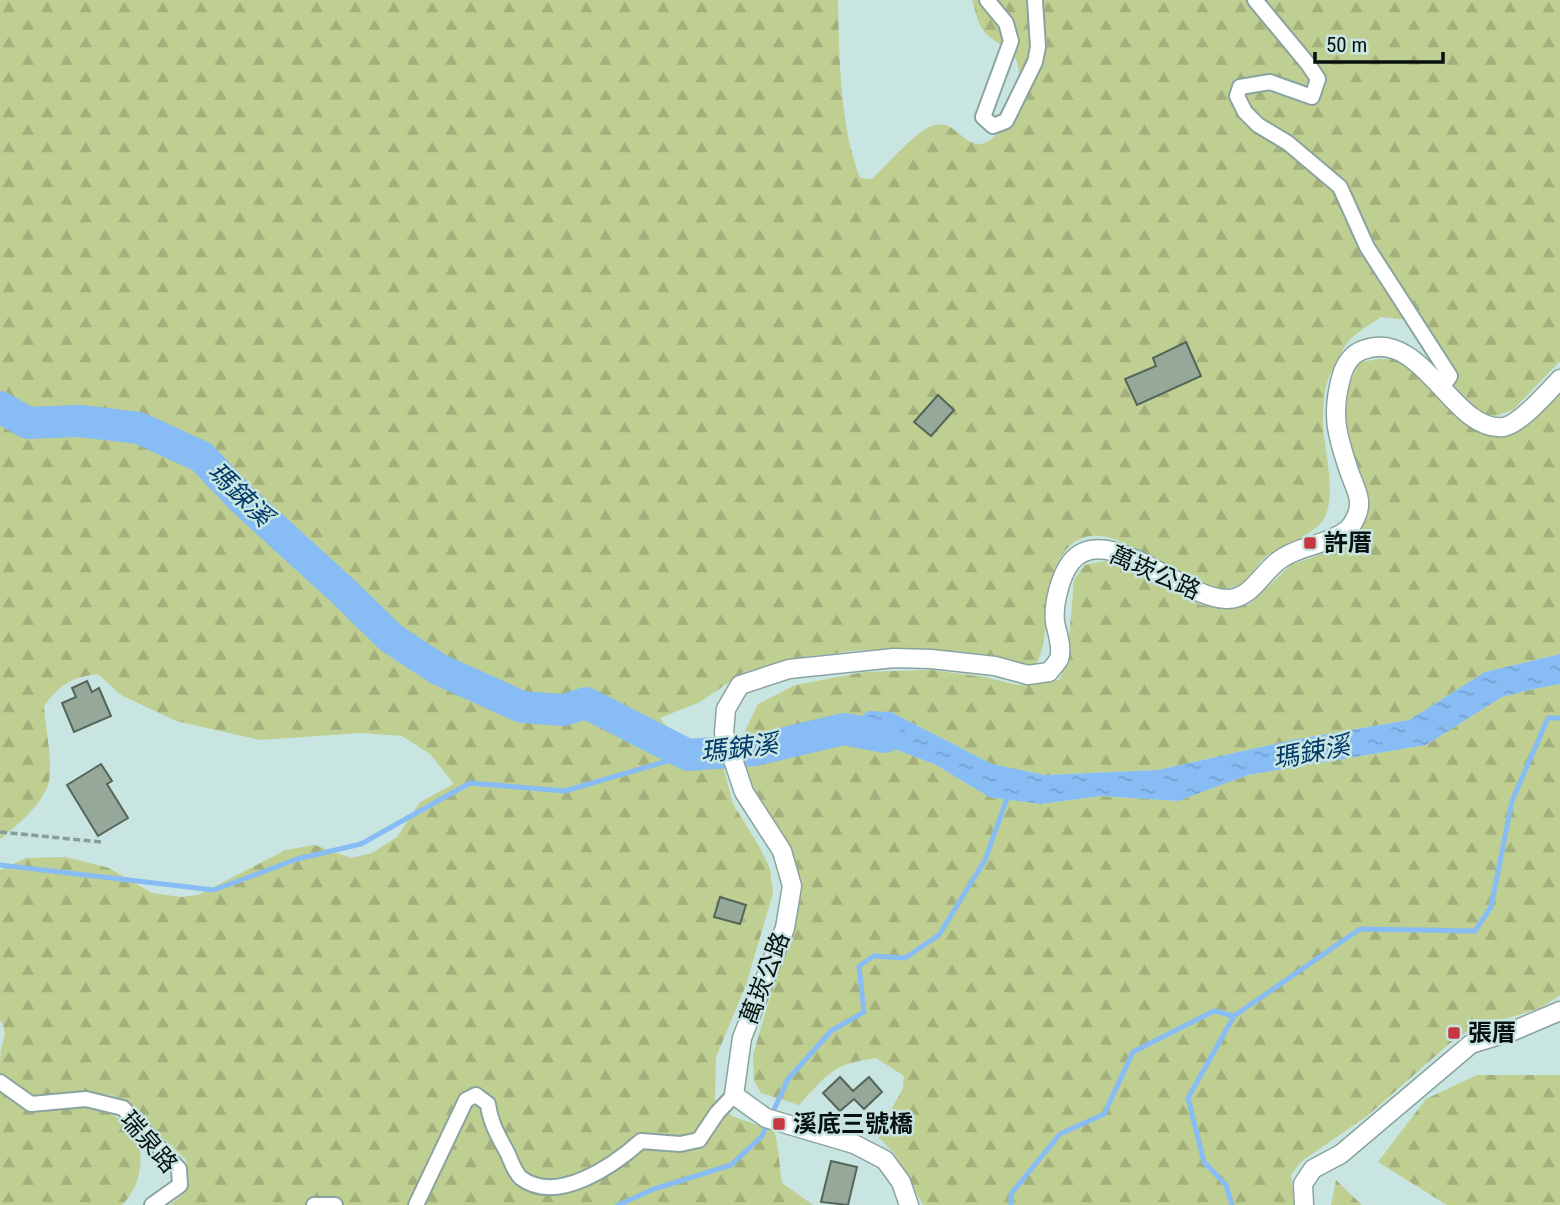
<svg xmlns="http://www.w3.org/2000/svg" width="1560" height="1205" font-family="'Roboto Condensed','Noto Sans TC',sans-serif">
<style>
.forest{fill:url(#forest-firs)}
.water{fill:url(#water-ripples)}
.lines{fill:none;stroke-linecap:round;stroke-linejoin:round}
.stream{stroke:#88bcf4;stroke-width:5}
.river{stroke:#88bcf4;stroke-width:32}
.building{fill:#95a899;stroke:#546658;stroke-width:2}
.minor-casing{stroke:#89a49f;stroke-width:18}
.tertiary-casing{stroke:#89a49f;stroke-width:21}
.path{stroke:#879d9a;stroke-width:3.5;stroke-dasharray:7 3.5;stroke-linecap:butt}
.minor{stroke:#fff;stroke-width:14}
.tertiary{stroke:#fff;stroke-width:18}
.poi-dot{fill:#c73742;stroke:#c9e5e1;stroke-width:2.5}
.labels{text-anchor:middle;stroke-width:5;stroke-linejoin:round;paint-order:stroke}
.poi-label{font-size:24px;font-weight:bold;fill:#07110f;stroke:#c9e5e1;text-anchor:start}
.street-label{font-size:24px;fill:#07110f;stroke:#c9e5e1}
.water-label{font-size:26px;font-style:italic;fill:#003a6b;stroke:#c9e5e1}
</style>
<defs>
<pattern id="forest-firs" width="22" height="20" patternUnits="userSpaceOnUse" patternTransform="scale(1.75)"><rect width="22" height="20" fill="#bfce91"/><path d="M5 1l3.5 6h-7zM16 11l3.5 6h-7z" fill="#a3b07c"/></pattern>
<pattern id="water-ripples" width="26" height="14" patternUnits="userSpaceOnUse" patternTransform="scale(1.75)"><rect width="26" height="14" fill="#88bcf4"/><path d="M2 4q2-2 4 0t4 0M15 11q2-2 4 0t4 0" fill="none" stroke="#74a1d0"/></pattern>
</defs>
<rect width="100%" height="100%" fill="#c9e5e1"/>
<path class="forest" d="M 0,0 L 838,0 C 839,55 840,127 860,178 L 872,179 C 886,166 916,131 932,126 C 954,118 961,144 980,144 C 1005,143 1028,78 1015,58 C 1008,47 991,41 983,30 C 977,22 975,9 972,0 L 1560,0 L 1560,361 L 1513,410 L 1492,417 L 1480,412 L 1433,363 L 1411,320 L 1381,317 C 1370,325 1355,333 1347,343 C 1341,351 1326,381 1325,391 C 1323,403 1323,417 1323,428 C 1325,453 1340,508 1318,526 C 1310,532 1301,540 1292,545 C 1285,549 1275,550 1268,555 C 1254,564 1251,585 1229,588 C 1181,595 1102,495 1062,555 C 1038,592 1054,633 1035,667 L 1019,665 L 981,654 L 927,649 L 861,650 L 795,658 L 744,672 L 700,702 L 660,718 C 686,756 694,729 717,742 L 733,804 L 760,848 L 770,869 L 773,893 L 746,985 L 716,1057 L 715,1099 L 732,1116 L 774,1131 C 778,1140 780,1170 782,1183 L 813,1205 L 170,1205 L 183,1194 L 188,1185 L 186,1160 L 126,1101 L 112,1095 L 89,1093 L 32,1098 L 20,1092 L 0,1074 C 0,1067 0,1057 1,1049 C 4,1036 8,1033 0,1020 L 0,870 L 26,858 L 66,857 L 109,868 L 152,893 L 181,897 L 198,895 L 286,850 L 315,845 L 351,858 L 372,853 L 397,837 L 420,802 L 454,784 L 430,754 L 402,736 L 360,733 L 260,740 L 176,721 L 121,695 L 98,674 C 70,678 61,684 44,706 C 45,728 54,765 48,785 C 39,808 18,824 0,839 Z
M 1379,359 C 1386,359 1393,359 1400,362 C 1434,380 1470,459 1515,430 C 1531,420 1546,404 1560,391 L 1560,654 L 1485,672 L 1409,720 L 1292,740 L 1158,770 L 1045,775 L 992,764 L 891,712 L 845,729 L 936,765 L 989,797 L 1041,804 L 1101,796 L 1177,801 L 1248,775 L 1426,745 L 1502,697 L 1529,690 L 1560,684 L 1560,995 L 1539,1009 L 1472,1028 L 1449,1044 L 1367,1116 L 1302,1161 L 1291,1174 L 1295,1205 L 923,1205 L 894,1153 L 877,1136 L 903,1088 L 904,1076 L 876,1058 C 832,1064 828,1074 799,1105 L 761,1093 L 754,1081 L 753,1055 L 790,928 L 799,886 L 788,842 L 765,809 L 746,773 L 745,731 L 758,704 L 795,685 L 864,672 L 931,670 L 985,677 L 1017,685 L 1059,680 L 1067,663 L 1074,580 L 1085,565 L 1105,561 L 1139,571 L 1201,605 L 1227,609 L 1250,604 L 1291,565 L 1330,551 L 1353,537 L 1368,515 C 1361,487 1341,435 1344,408 C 1346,391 1352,376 1360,362 Z
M 1477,1075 L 1560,1075 L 1560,1205 L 1447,1205 L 1378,1162 L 1426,1099 Z
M 0,1092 C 10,1099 21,1109 32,1111 C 44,1113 58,1108 70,1107 C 98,1105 137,1119 140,1151 C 142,1172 137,1190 122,1205 L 0,1205 Z
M 1336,1180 L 1362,1205 L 1331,1205 Z"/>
<path class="water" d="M 1560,654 L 1560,684 L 1529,690 L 1502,697 L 1426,745 L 1248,775 L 1178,801 L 1101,796 L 1041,804 L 989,797 L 936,765 L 844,729 L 868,711 L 891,712 L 992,764 L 1045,775 L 1158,770 L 1292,740 L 1409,720 L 1485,672 Z"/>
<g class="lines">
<path class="stream" d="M 0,865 L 214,890 L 297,859 L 361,844 L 470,783 L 565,791 L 688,755
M 618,1205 L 654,1189 L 731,1165 L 762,1136 L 788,1079 L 831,1031 L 864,1012 L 859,966 L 874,956 L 905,958 L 939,935 L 985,860 L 1009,793
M 1011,1205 L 1011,1194 L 1060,1134 L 1104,1114 L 1133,1052 L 1214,1011 L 1234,1016 L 1360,929 L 1475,931 L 1491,907 L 1512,801 L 1548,718 L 1560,718
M 1232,1205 L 1226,1185 L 1204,1162 L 1188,1098 L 1234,1016"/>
<path class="river" d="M 0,407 L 28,423 L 80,421 L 139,428 L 202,457 L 243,500 L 344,592 L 391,638 L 438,669 L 522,707 L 564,710 L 586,703 L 688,755 L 755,750 L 844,729 L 885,737"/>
</g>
<path class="building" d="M 1186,342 L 1201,376 L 1137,405 L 1125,379 L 1156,366 L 1153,358 Z
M 938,395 L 954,410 L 931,436 L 914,422 Z
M 87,681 L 92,692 L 99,688 L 111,716 L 74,732 L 62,703 L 76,697 L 72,688 Z
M 101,764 L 112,781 L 107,784 L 128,818 L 98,836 L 67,785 Z
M 720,897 L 746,905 L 740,924 L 714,917 Z
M 840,1077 L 853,1091 L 869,1077 L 882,1092 L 864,1109 L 854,1099 L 840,1111 L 823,1093 Z
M 831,1161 L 857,1167 L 848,1205 L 821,1202 Z"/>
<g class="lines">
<g class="minor-casing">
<path id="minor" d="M 987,0 L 1006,23 L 1011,41 L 983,117 L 993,126 L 1006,121 L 1035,62 L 1038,47 L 1035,0
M 1255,0 L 1308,64 L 1318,79 L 1312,97 L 1270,82 L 1240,87 L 1237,96 L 1245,112 L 1258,125 L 1288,143 L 1340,187 L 1367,247 L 1450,376 L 1442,388
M 0,1082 L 31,1104 L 86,1099 L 123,1108 L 179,1169 L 180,1185 L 152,1205
M 314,1205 L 335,1205
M 416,1205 L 466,1100 L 476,1095 L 488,1104 C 490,1123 499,1137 508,1154 C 511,1161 515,1173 521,1178 C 557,1205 613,1166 641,1141 L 680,1144 L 699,1140 L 717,1113 L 734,1095"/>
</g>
<g class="tertiary-casing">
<path id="tertiary" d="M 909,1205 L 901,1182 L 885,1160 L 854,1144 L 766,1118 L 734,1095 L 742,1038 L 785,928 L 792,886 L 782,851 L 744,792 L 724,733 L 726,709 L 740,685 L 789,669 L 894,658 L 931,659 L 995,666 L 1028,675 L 1049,672 C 1052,668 1057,663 1059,659 C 1063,648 1057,633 1055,622 C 1053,605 1060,576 1071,562 C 1106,519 1181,598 1226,599 C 1253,600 1263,568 1284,557 C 1303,545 1330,544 1347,530 C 1354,524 1360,511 1359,501 C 1358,491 1352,480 1349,471 C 1337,435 1331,415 1341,378 C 1344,366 1351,354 1363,350 C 1423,327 1453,434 1504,427 C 1520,424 1549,391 1560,379
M 1304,1205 L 1303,1184 L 1313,1169 L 1341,1154 L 1471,1044 L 1513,1031 L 1560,1011"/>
</g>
<path class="path" d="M 0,832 L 101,842"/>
<use href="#minor" class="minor"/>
<use href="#tertiary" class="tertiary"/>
</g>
<g class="poi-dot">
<rect x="1303" y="536" width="14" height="14" rx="3.5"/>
<rect x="1447" y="1026" width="14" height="14" rx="3.5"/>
<rect x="772" y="1117" width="14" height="14" rx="3.5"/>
</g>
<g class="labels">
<g class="poi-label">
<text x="1324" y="551">許厝</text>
<text x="1468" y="1041">張厝</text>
<text x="793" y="1132">溪底三號橋</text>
</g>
<g class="street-label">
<text transform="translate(1155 573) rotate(24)" y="8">萬崁公路</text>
<text transform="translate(765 978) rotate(-69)" y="8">萬崁公路</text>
<text transform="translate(149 1142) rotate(49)" y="8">瑞泉路</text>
</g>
<g class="water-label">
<text transform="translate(240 494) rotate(44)" y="9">瑪鋉溪</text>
<text transform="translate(739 748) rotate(-7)" y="9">瑪鋉溪</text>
<text transform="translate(1311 752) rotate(-11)" y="9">瑪鋉溪</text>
</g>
</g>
<path d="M1315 52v10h128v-10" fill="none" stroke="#07110f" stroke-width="3.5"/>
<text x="1326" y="52" font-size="21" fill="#07110f" stroke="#c9e5e1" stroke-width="5" paint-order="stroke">50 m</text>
</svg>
